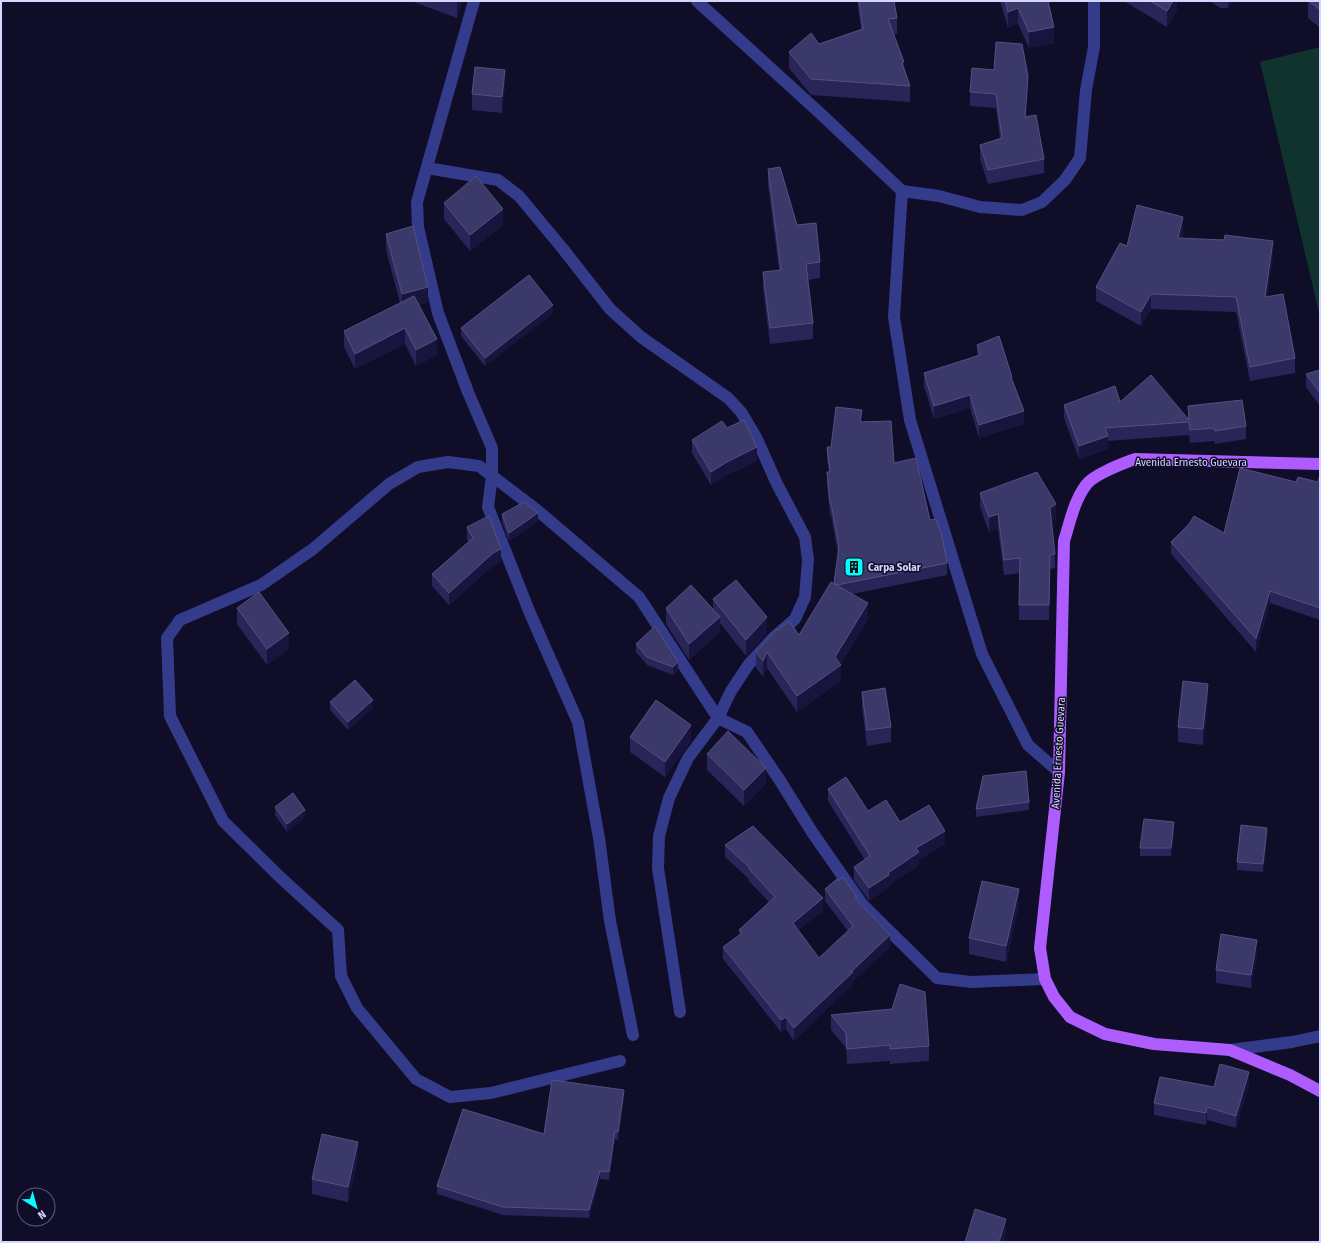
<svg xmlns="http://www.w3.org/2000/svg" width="1321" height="1243" font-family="'Fira Sans Condensed',sans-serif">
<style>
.pitch{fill:#10332e}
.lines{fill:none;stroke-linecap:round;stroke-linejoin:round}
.minor{stroke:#343b8b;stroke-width:12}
.major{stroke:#af5cff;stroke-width:12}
.wall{fill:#292558}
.shaded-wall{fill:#17143d}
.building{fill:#3b386a;stroke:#545181}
.labels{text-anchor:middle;stroke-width:3;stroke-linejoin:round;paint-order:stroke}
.street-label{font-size:11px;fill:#d5d5ff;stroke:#0f0d28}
.poi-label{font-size:11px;font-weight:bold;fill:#d5d5ff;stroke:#0f0d28;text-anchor:start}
</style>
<rect width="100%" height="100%" fill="#0f0d28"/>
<path class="pitch" d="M 1320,47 L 1320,317 L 1260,62 Z"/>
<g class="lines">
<path class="minor" d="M 474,1 L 417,202 L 418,227 L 438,313 L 468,392 L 492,448 L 492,476 L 488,507 L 529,611 L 578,722 L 599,838 L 610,921 L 633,1035
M 697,1 L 822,115 L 902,191 L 939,196 L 980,207 L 1022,210 L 1042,202 L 1065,180 L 1080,158 L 1086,90 L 1094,47 L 1094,1
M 427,168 L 498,180 L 519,196 L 563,249 L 610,309 L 641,337 L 728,398 L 741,412 L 756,437 L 777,484 L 805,537 L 808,560 L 805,597 L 795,619 L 773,638 L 749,664 L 731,691 L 718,718 L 688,758 L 669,798 L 659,836 L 658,868 L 680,1012
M 902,191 L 894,317 L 910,420 L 982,654 L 1028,745 L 1059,772
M 1230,1050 L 1292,1042 L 1320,1036
M 620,1061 L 491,1093 L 450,1097 L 416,1079 L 357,1008 L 341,976 L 338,930 L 281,878 L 223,821 L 170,716 L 167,638 L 180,620 L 261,585 L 313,549 L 389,484 L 418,467 L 448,462 L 479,466 L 537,510 L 639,597 L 718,718 L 747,732 L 779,779 L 812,832 L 862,904 L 937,978 L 971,982 L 1045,979"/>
<path class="major" d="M 1320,464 L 1135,459 C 1122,464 1094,474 1086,485 C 1074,501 1070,522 1064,541 L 1059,772 L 1040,948 L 1045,979 L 1054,997 L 1070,1017 L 1105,1034 L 1154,1044 L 1230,1050 L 1290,1075 L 1320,1091"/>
</g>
<path class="wall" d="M 411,1 L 463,1 L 457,18 Z
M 857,1 L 894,1 L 897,18 L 897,34 L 894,34 L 910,86 L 910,102 L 811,95 L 789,68 L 789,52 L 819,44 L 861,29 Z
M 1000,1 L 1048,1 L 1054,43 L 1029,48 L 1018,24 L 1008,28 Z
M 1124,1 L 1177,1 L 1177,11 L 1167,27 Z
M 1210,1 L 1233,1 L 1228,8 L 1220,8 Z
M 1308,1 L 1320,1 L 1320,28 L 1308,18 Z
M 505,86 L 502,113 L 472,110 L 472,94 Z
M 1028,90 L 1026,117 L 1044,159 L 1044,173 L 988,184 L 980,159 L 980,145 L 1000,139 L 996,108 L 970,106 L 970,92 Z
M 768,169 L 797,225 L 820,262 L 820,278 L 808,280 L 813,323 L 813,339 L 770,344 L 763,288 L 763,272 L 779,270 L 768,185 Z
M 444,203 L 503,225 L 470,251 L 444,219 Z
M 1183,231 L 1182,238 L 1273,256 L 1267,297 L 1295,358 L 1295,373 L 1250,381 L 1236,312 L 1151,309 L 1141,326 L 1096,301 L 1096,287 L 1127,246 Z
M 386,234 L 428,302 L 419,305 L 437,355 L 416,366 L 405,344 L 355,369 L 344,347 L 344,331 L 400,303 L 386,250 Z
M 553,313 L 485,366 L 461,336 L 461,328 Z
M 977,345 L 1012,380 L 1024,424 L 979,438 L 970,408 L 934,419 L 924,386 L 924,373 L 977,356 Z
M 1320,370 L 1320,406 L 1306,387 L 1306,374 Z
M 1120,402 L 1188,419 L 1188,406 L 1246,426 L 1246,439 L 1215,444 L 1214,441 L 1190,443 L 1189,435 L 1108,441 L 1108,449 L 1079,459 L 1064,418 L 1064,405 Z
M 862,422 L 894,463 L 930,520 L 947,563 L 947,575 L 852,594 L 868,619 L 840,665 L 841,681 L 797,712 L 767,668 L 763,677 L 756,668 L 756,652 L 778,630 L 799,635 L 834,583 L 838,554 L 831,515 L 830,515 L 827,484 L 827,472 L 829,472 L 827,459 L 827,447 L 831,447 Z
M 727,428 L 757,461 L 727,475 L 711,485 L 692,453 L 692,440 Z
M 1320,475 L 1320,620 L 1270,603 L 1256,652 L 1171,554 L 1171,542 L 1224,533 L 1296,482 L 1318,482 Z
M 980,493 L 1056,519 L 1051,522 L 1055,554 L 1055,568 L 1050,569 L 1049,620 L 1019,620 L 1019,573 L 1004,575 L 998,529 L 989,532 L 980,507 Z
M 502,514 L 538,521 L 509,541 L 502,522 Z
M 467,527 L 501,561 L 493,566 L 449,605 L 432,586 L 432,574 L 469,542 L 467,540 Z
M 713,599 L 767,633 L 746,656 L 720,623 L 720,632 L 689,660 L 666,624 L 666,608 L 713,609 Z
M 237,608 L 289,649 L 267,665 L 237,624 Z
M 636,644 L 678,670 L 673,675 L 647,665 L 636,652 Z
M 862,692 L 891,727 L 891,742 L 867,746 L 862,707 Z
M 1208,700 L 1203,745 L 1178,742 L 1178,727 Z
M 330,702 L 373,708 L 348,730 L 330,710 Z
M 630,737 L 691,741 L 665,777 L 630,752 Z
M 707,754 L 766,783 L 744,806 L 707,770 Z
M 828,789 L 868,811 L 900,822 L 945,844 L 919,860 L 919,865 L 889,885 L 889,887 L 869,901 L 854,880 L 854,867 L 865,860 L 828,801 Z
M 1029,802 L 1029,810 L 976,817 L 976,809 Z
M 275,807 L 305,818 L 287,832 L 275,815 Z
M 1174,830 L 1171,856 L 1140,856 L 1140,848 Z
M 1267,836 L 1263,872 L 1237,870 L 1237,862 Z
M 725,845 L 823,911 L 798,930 L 819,958 L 848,931 L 825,901 L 825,889 L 857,900 L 890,947 L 853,981 L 853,984 L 794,1041 L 786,1029 L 781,1032 L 723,959 L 723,947 L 739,935 L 739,930 L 769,902 L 749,881 L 749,879 L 725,857 Z
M 1019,905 L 1006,962 L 969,954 L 969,938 Z
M 1257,954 L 1251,988 L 1216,983 L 1216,970 Z
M 831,1015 L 929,1046 L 929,1061 L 890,1064 L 890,1061 L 847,1064 L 846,1048 L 831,1030 Z
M 1249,1085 L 1236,1128 L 1207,1120 L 1206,1125 L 1154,1115 L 1154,1103 L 1214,1087 Z
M 624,1098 L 618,1140 L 615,1139 L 609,1180 L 600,1179 L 589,1218 L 503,1215 L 437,1194 L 437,1186 L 544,1134 Z
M 358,1158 L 348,1202 L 312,1194 L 312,1179 Z"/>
<path class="shaded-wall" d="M 457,1 L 463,1 L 457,18 Z
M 1173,1 L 1177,1 L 1177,11 L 1167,27 L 1167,11 Z
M 1228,1 L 1233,1 L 1228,8 Z
M 1018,8 L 1018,24 L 1008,28 L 1008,12 Z
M 1054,27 L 1054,43 L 1029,48 L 1029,32 Z
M 505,70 L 505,86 L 502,113 L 502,97 Z
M 1028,76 L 1028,90 L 1025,131 L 1025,117 Z
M 503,209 L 503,225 L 470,251 L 470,235 Z
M 1183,217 L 1183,231 L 1178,252 L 1178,238 Z
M 1273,241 L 1273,256 L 1265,312 L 1265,297 Z
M 428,287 L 428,302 L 402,310 L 402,294 Z
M 1151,294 L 1151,309 L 1141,326 L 1141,312 Z
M 553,305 L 553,313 L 485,366 L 485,358 Z
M 405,328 L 405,344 L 355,369 L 355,354 Z
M 437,339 L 437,355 L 416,366 L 416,350 Z
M 970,395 L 970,408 L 934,419 L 934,406 Z
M 862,410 L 862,421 L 860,434 L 860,422 Z
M 1024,411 L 1024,424 L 979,438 L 979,425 Z
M 1108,436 L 1108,449 L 1079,459 L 1079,446 Z
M 757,447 L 757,461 L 727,475 L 711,485 L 711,472 L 727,462 Z
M 1056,504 L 1056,519 L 1050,522 L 1050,508 Z
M 538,513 L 538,521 L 509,541 L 509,533 Z
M 998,514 L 998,529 L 989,532 L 989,517 Z
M 501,549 L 501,561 L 493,566 L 449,605 L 449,593 L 493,553 Z
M 1270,591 L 1270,603 L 1256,652 L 1256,639 Z
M 868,603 L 868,619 L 840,666 L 841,665 L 841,681 L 797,712 L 797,696 L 835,657 Z
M 720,617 L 720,632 L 689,660 L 689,644 Z
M 767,617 L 767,633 L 746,656 L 746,640 Z
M 289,633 L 289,649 L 267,665 L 267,649 Z
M 767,652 L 767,668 L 763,677 L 763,661 Z
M 678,662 L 678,670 L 673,675 L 673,667 Z
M 1208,684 L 1208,700 L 1203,745 L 1203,729 Z
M 373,700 L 373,708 L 348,730 L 348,722 Z
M 691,725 L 691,741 L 665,777 L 665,762 Z
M 766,768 L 766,783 L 744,806 L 744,790 Z
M 305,810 L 305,818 L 287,832 L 287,824 Z
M 1174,822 L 1174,830 L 1171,856 L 1171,848 Z
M 1267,828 L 1267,836 L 1263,872 L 1263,864 Z
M 945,831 L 945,844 L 919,860 L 919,865 L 889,885 L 889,887 L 869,901 L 869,888 L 916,848 Z
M 1019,889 L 1019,905 L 1006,962 L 1006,946 Z
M 823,898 L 823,911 L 793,935 L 793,923 Z
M 890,935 L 890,947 L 853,981 L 853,984 L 794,1041 L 794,1028 L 851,972 Z
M 1257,940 L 1257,954 L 1251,988 L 1251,975 Z
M 786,1017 L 786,1029 L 781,1032 L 781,1020 Z
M 1249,1072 L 1249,1085 L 1236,1128 L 1236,1116 Z
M 624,1090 L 624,1098 L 618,1140 L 618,1132 Z
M 1207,1107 L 1207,1120 L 1206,1125 L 1206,1113 Z
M 615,1131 L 615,1139 L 609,1180 L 609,1172 Z
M 358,1142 L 358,1158 L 348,1202 L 348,1187 Z
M 600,1171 L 600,1179 L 589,1218 L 589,1210 Z
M 1006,1219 L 1006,1235 L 1004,1242 L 999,1242 Z"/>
<path class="building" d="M 859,1 L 894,1 L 897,18 L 888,19 L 904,62 L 902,63 L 910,86 L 811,79 L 789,52 L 811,33 L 819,44 L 863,29 Z
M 1005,1 L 1048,1 L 1054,27 L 1029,32 L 1018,8 L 1008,12 Z
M 1150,1 L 1173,1 L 1167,11 Z
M 1309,1 L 1320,1 L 1320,10 Z
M 996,42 L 1022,44 L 1028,76 L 1025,117 L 1036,115 L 1044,159 L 988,170 L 980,145 L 1002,138 L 996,94 L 970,92 L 972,68 L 994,70 Z
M 475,67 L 505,70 L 502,97 L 472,94 Z
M 780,167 L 797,225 L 816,223 L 820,262 L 806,264 L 813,323 L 770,328 L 763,272 L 781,270 L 768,169 Z
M 476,176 L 503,209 L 470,235 L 444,203 Z
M 1137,205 L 1183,217 L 1178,238 L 1224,240 L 1225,235 L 1273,241 L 1265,297 L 1283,294 L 1295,358 L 1250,367 L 1236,297 L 1151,294 L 1141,312 L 1096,287 L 1120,243 L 1127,246 Z
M 413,226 L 428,287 L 402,294 L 386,234 Z
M 529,275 L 553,305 L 485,358 L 461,328 Z
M 414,296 L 437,339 L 416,350 L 405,328 L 355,354 L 344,331 Z
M 999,336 L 1012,377 L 1011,377 L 1024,411 L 979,425 L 970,395 L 934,406 L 924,373 L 980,355 L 977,345 Z
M 1320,370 L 1320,393 L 1306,374 Z
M 1151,375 L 1189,420 L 1188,406 L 1242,400 L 1246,426 L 1215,431 L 1214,428 L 1190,430 L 1189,422 L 1105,428 L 1108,436 L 1079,446 L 1064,405 L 1115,386 L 1120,402 Z
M 836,407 L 862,410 L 860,422 L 891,421 L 894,463 L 916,458 L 930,520 L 936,519 L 942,536 L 947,563 L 837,585 L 834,583 L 839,547 L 831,503 L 830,503 L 827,472 L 830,472 L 827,447 L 831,447 Z
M 744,420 L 757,447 L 727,462 L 711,472 L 692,440 L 722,421 L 727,428 Z
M 1240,468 L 1296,482 L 1298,477 L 1318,482 L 1320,475 L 1320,608 L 1270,591 L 1256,639 L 1171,542 L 1189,524 L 1194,516 L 1224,533 Z
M 1037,472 L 1056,504 L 1050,508 L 1055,554 L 1050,555 L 1049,605 L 1019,605 L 1020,558 L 1004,560 L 998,514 L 989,517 L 980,493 Z
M 524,502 L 538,513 L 509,533 L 502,514 Z
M 489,516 L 501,549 L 493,553 L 449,593 L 432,574 L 473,538 L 467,527 Z
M 736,580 L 767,617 L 746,640 L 713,599 Z
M 831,582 L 868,603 L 835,657 L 841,665 L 797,696 L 767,652 L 763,661 L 756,652 L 777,629 L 778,630 L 789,621 L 799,635 Z
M 691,585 L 720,617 L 689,644 L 666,608 Z
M 259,592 L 289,633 L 267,649 L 237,608 Z
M 655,626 L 678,662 L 673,667 L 647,657 L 636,644 Z
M 355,680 L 373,700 L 348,722 L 330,702 Z
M 1183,681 L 1208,684 L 1203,729 L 1178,727 Z
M 885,688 L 891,727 L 867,730 L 862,692 Z
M 656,700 L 691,725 L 665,762 L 630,737 Z
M 728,731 L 766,768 L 744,790 L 707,754 Z
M 1026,771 L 1029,802 L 976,809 L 983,776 Z
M 846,777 L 868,811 L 886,800 L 900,822 L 929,805 L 945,831 L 916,848 L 919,852 L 888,873 L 889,875 L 869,888 L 854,867 L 870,856 L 828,789 Z
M 293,793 L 305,810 L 287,824 L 275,807 Z
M 1144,819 L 1174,822 L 1171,848 L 1140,848 Z
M 1241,825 L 1267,828 L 1263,864 L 1237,862 Z
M 753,826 L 823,898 L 793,923 L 819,958 L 853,926 L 825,889 L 837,879 L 838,881 L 843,877 L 857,897 L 855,898 L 890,935 L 851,972 L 853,972 L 794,1028 L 786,1017 L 781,1020 L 723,947 L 742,933 L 739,930 L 775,897 L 749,869 L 750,868 L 725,845 Z
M 982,881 L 1019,889 L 1006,946 L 969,938 Z
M 1221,934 L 1257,940 L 1251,975 L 1216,970 Z
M 900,984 L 925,992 L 929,1046 L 890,1049 L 890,1045 L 847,1049 L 846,1033 L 831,1015 L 892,1009 Z
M 1220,1064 L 1249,1072 L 1236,1116 L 1207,1107 L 1206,1113 L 1154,1103 L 1160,1077 L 1214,1087 Z
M 552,1080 L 624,1090 L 618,1132 L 615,1131 L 609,1172 L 600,1171 L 589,1210 L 503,1207 L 437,1186 L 463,1109 L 544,1134 Z
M 322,1134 L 358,1142 L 348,1187 L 312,1179 Z
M 975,1209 L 1006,1219 L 999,1242 L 965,1242 Z"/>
<defs>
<g id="building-square" transform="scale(1)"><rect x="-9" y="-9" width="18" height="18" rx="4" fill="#01fffc" stroke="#0f0d28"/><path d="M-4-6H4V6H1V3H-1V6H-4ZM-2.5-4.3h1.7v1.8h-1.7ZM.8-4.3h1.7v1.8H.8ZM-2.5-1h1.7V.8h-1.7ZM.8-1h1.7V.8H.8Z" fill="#111"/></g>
</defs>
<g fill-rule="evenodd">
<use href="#building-square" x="854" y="567"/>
</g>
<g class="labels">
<g class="street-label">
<text x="1191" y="466">Avenida Ernesto Guevara</text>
<text transform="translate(1058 753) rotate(-87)" y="4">Avenida Ernesto Guevara</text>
</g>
<g class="poi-label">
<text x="868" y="571">Carpa Solar</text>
</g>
</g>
<rect width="1321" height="1243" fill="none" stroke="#d5d5ff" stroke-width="4"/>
<g transform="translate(36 1207) rotate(143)"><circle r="19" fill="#0f0d28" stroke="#5e5d7e"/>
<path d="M0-3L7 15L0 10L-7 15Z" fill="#01fffc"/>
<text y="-6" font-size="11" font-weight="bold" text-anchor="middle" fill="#d5d5ff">N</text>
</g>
</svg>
